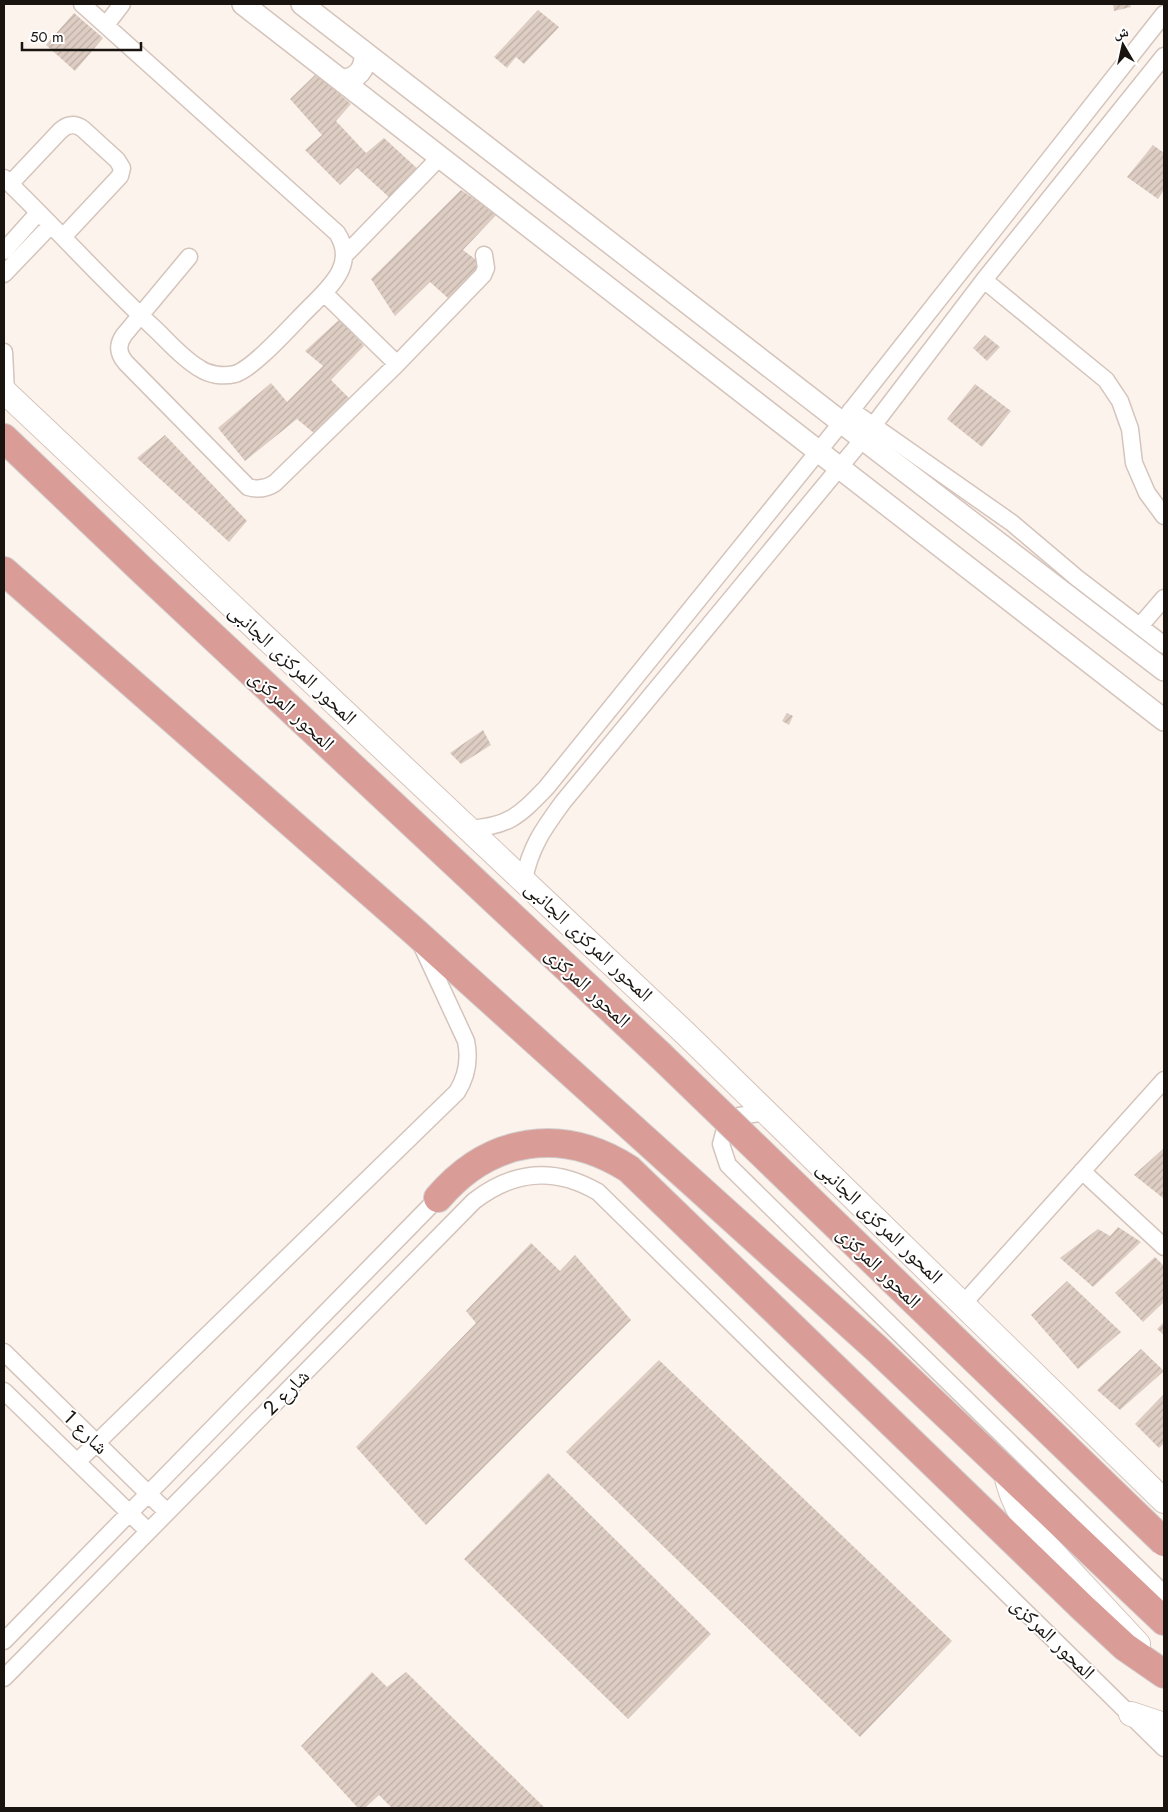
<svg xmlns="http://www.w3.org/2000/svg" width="1168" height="1812" font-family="Jost,'Noto Naskh Arabic',sans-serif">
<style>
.building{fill:url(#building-hatch)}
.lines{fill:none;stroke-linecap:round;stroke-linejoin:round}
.minor-casing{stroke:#d4c4bb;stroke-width:19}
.tertiary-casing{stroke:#d4c4bb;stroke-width:24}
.secondary-casing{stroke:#d4c4bb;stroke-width:26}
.trunk-casing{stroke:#d1d0cf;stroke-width:30}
.minor{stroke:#fff;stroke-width:16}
.tertiary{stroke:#fff;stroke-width:21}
.secondary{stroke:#fff;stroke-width:24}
.trunk{stroke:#da9c97;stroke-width:28}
.trunk-bridge-casing{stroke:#d1d0cf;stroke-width:30;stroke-linecap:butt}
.trunk-bridge{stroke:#da9c97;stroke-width:28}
.labels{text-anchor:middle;stroke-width:4;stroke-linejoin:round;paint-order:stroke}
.street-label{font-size:20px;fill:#191410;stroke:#fff}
</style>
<defs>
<pattern id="building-hatch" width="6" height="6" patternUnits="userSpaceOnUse" patternTransform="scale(1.25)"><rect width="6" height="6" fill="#ddcdc3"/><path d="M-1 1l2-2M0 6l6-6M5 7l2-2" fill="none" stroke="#bdafa6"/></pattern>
</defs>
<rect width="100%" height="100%" fill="#fdf3ed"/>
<path class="building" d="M 1113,4 L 1130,4 L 1131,7 L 1114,11 Z
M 538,10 L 559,27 L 524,64 L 516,57 L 507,68 L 494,57 Z
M 74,13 L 103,38 L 75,71 L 46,45 Z
M 316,74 L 351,104 L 336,121 L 366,153 L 384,138 L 420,171 L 391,199 L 357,168 L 340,185 L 305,150 L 322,135 L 290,99 Z
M 1153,145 L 1164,153 L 1164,190 L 1158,199 L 1127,177 Z
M 461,190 L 497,214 L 463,250 L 483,265 L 449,299 L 430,282 L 395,316 L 371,279 Z
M 340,319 L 364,346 L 331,380 L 350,399 L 315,434 L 297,419 L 245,461 L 218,428 L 271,383 L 287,402 L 323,366 L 305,351 Z
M 985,335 L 1000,347 L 987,361 L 973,348 Z
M 975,384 L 1011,411 L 982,447 L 947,419 Z
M 165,435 L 247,521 L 229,542 L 137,458 Z
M 787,713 L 793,716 L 789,725 L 782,721 Z
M 483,730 L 491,745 L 461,764 L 450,753 Z
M 1164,1148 L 1164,1198 L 1163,1198 L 1134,1175 Z
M 1118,1227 L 1141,1242 L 1093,1287 L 1060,1258 L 1098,1229 L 1110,1236 Z
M 531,1243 L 560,1271 L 575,1255 L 631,1320 L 426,1525 L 356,1447 L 476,1323 L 466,1311 Z
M 1155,1257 L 1164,1266 L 1164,1302 L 1143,1322 L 1115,1293 Z
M 1067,1281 L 1121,1332 L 1078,1369 L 1031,1315 Z
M 1164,1322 L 1164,1335 L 1157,1329 Z
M 1141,1349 L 1164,1371 L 1120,1410 L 1097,1390 Z
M 659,1360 L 952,1641 L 860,1737 L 566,1452 Z
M 1164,1394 L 1164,1443 L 1159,1448 L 1135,1424 Z
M 548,1473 L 711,1634 L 628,1719 L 464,1559 Z
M 372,1672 L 387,1687 L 406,1672 L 545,1808 L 392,1808 L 379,1795 L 365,1808 L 358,1808 L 301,1746 Z"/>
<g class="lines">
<g class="minor-casing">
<path id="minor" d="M 106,25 L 122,4
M 4,178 C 55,227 102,280 154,328 C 168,341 182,358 199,368 C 209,375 223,377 235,374 C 255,368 296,320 313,304 C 333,284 356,262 337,233 L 82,4
M 10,184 L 60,131 C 67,124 75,123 83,129 L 117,160 L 122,168 L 120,176 L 63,237
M 4,251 L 38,213
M 345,255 L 440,157
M 189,257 L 124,335 C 117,345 118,354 126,363 L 248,487 C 258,490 266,489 275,483 L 397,364 L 483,275 L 486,268 L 484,255
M 4,274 L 51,225
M 984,280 L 1106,380 L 1120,401 L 1130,429 L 1134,463 L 1147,493 L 1164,516
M 324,293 L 397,364
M 4,352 L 6,392
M 851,410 L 1012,523 L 1077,578 L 1164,645
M 1140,626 L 1164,598
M 467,829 C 508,827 519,816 546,788 L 842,422 L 1164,14
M 524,880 C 530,847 544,828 563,802 L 863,439 L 984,280 L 1164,56
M 767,1112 L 739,1116 L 725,1129 L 721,1144 L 728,1165 L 1164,1594
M 1082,1171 L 1164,1247
M 963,1304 L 1164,1080
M 4,1352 L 167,1512
M 4,1391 L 148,1531
M 78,1461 L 457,1092 C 467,1076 470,1060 466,1041 L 421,944
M 4,1641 L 438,1198
M 4,1678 L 474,1201 C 514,1170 555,1167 598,1192 L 1164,1748"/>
</g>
<g class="tertiary-casing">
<path id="tertiary" d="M 243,4 L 1164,720
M 302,4 L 863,439 L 1164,670
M 341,80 C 357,80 366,69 365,53"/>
</g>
<g class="secondary-casing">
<path id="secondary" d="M 4,391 L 685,1033 L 1164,1501
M 1005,1469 C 1009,1492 1017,1511 1032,1530 L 1138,1644
M 1131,1714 L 1164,1725"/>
</g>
<g class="trunk-casing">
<path id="trunk" d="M 4,438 L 143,571 L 660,1055
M 4,571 L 414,931 L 877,1349 L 1164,1621
M 438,1198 C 490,1137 562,1126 629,1169 L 1083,1608 L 1125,1647 L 1164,1674"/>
</g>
<use href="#minor" class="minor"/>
<use href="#tertiary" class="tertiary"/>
<use href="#secondary" class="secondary"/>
<use href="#trunk" class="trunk"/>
<g class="trunk-bridge-casing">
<path id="trunk-bridge" d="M 660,1055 L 1164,1542"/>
</g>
<use href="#trunk-bridge" class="trunk-bridge"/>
</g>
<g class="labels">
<g class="street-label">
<text transform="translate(293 664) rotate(43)" y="7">المحور المركزى الجانبى</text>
<text transform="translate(292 710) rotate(43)" y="7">المحور المركزى</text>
<text transform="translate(589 941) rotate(43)" y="7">المحور المركزى الجانبى</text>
<text transform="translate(588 987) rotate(43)" y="7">المحور المركزى</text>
<text transform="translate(880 1222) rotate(44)" y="7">المحور المركزى الجانبى</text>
<text transform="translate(879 1267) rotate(44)" y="7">المحور المركزى</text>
<text transform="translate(286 1392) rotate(-45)" y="7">شارع 2</text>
<text transform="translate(86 1432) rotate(44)" y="7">شارع 1</text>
<text transform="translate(1053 1638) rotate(44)" y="7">المحور المركزى</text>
</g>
</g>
<rect width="1168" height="1812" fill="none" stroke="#191410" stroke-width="10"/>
<g transform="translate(1123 45) rotate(351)" stroke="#ffffff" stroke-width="4" paint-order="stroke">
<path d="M0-4L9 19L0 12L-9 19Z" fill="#191410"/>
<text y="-8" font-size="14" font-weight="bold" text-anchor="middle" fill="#191410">ش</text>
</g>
<path d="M22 42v8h119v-8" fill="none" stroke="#191410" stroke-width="2.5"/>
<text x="30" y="42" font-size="15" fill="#191410" stroke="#ffffff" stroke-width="4" paint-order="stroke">50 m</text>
</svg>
